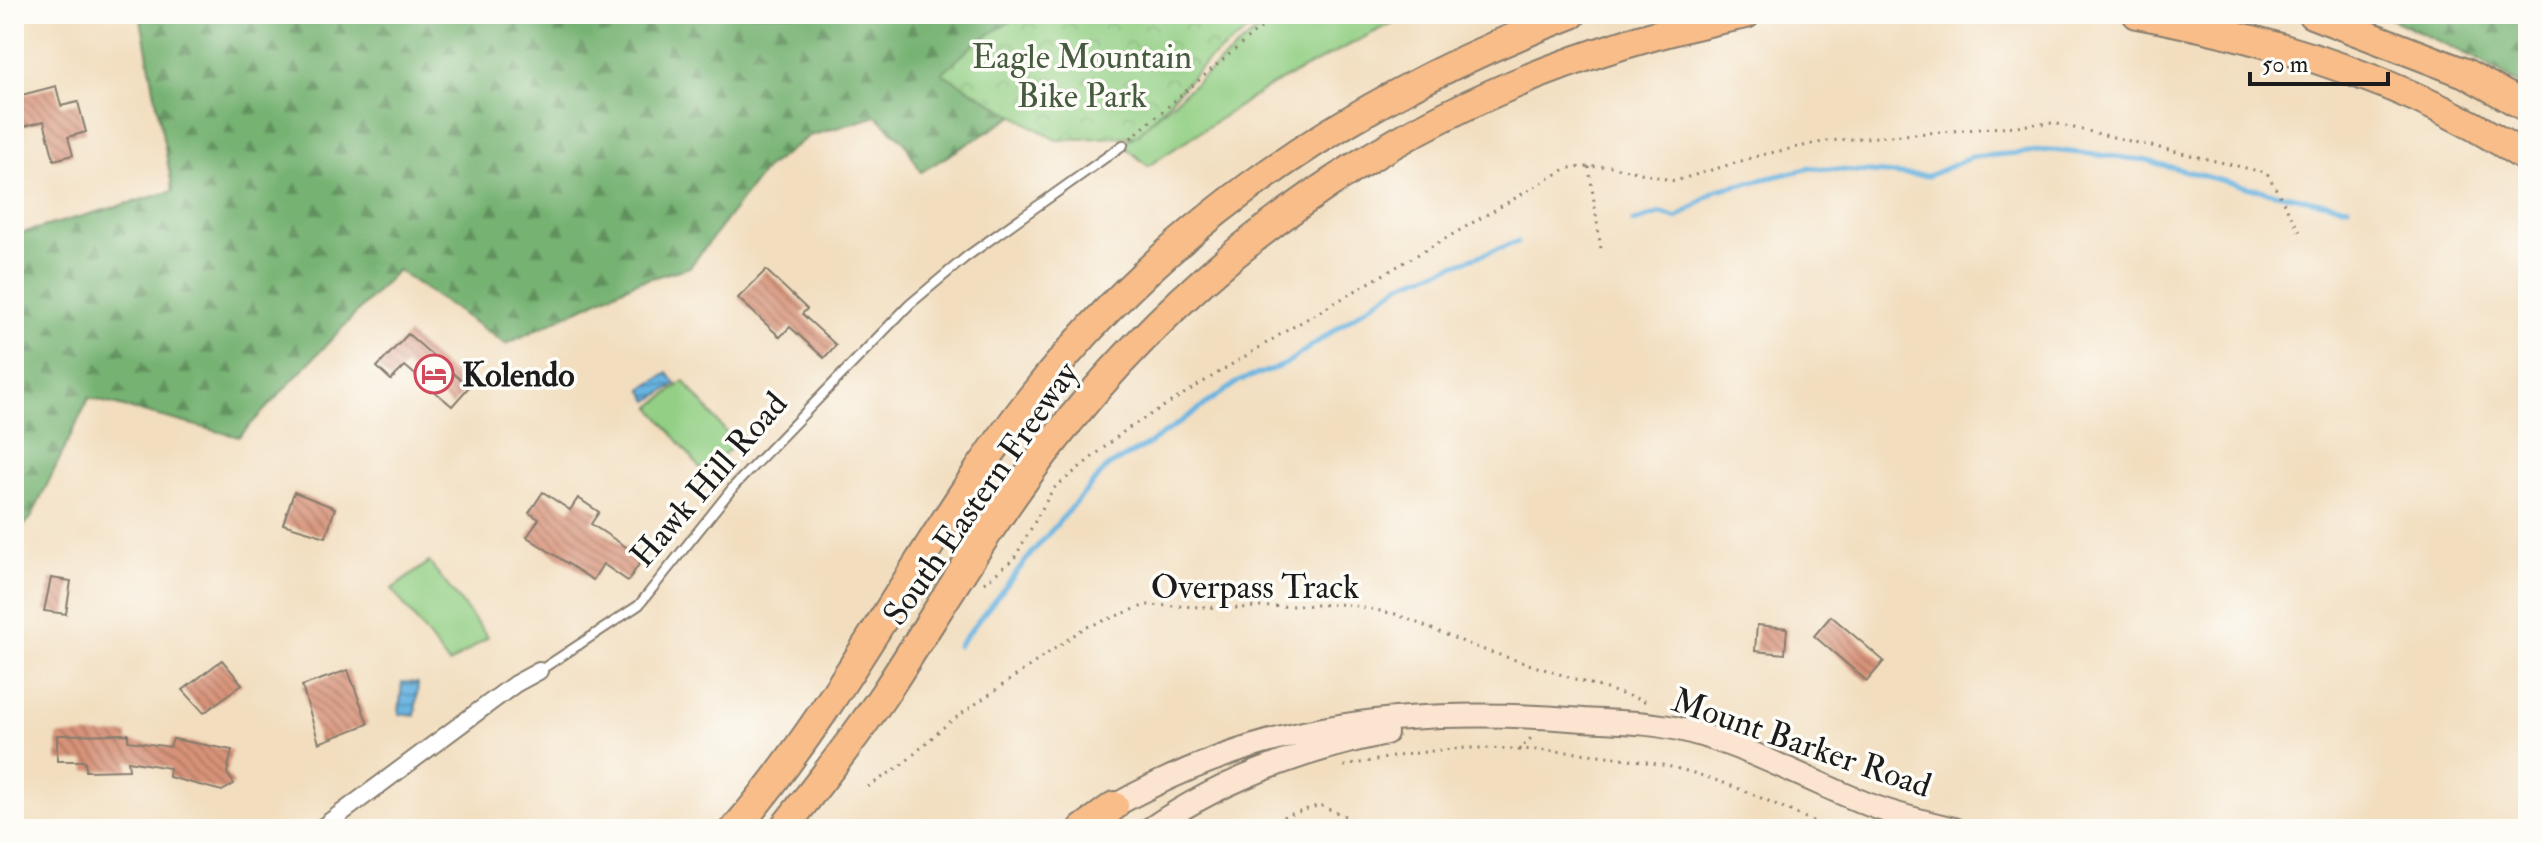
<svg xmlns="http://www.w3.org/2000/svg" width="2542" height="843" font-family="'IM FELL Double Pica',serif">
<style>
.grass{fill:#93cf84;stroke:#587650;stroke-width:2}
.forest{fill:url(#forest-firs);stroke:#496747;stroke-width:2}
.park{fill:url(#park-crowns);stroke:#587650;stroke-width:2}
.water{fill:url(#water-rules);stroke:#42687e;stroke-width:2}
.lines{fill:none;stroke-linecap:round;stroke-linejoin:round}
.stream{stroke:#67b3e0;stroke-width:5}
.building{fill:url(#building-back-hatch)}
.lane-casing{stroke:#877d6e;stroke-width:12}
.street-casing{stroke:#877d6e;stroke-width:20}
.secondary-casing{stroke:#877d6e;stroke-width:26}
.highway-casing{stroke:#877d6e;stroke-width:32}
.path{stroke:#877d6e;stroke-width:3;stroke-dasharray:2 6;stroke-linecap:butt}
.lane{stroke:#fff;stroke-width:8}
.street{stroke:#fff;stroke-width:16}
.secondary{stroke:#fce5d0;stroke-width:22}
.highway{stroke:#f8bd89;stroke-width:28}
.labels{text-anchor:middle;stroke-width:7;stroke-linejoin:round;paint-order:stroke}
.park-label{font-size:34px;fill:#465b40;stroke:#fdfcf7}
.poi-label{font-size:34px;font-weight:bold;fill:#1c1c1c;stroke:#fdfcf7;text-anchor:start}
.street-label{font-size:34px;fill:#1c1c1c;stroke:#fdfcf7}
</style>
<defs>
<pattern id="forest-firs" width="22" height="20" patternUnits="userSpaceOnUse" patternTransform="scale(2)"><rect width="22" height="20" fill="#76b272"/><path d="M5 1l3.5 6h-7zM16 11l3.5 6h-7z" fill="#60905d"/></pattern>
<pattern id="park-crowns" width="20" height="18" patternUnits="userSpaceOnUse" patternTransform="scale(2)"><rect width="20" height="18" fill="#93cf84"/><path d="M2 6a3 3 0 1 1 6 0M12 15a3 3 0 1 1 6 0" fill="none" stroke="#7eb171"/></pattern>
<pattern id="water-rules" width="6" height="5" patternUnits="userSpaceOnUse" patternTransform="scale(2)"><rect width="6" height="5" fill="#67b3e0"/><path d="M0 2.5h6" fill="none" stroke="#5491b5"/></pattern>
<pattern id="building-back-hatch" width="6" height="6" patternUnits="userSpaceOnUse" patternTransform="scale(2)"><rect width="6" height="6" fill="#d79379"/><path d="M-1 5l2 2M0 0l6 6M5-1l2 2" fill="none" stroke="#ae7762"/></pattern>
</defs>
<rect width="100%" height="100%" fill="#fdfcf7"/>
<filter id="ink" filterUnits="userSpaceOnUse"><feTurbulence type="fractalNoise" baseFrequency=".0125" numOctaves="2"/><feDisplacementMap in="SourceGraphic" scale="16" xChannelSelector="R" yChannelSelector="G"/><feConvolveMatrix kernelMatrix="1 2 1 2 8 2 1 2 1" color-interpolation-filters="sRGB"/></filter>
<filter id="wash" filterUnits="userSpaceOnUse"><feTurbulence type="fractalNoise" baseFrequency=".006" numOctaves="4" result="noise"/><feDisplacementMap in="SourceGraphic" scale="32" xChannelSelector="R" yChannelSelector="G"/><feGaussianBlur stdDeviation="1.8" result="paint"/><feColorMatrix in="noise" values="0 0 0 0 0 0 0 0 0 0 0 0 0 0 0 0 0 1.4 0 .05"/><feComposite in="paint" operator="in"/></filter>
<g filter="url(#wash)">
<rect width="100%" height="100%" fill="#f2debf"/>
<path class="grass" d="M 1283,14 L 1409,14 L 1265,89 L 1148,166 L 1123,145 L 1253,34 Z
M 684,381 L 736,444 L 703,472 L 651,407 Z
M 429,562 L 488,637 L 449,664 L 392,589 Z"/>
<path class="forest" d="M 140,14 L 1044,14 L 1020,112 L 921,172 L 905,143 L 877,116 L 809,136 L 765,169 L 690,267 L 634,283 L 506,344 L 397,270 L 239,437 L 89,398 L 31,518 L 14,537 L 14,235 L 173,191 Z
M 2380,14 L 2528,14 L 2528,90 L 2477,59 Z"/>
<path class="park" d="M 1023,14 L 1271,14 L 1206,62 L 1137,136 L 1056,140 L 942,73 L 978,41 Z"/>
<path class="water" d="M 668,373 L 676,384 L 649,401 L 642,389 Z
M 402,682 L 418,683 L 415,716 L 399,714 Z"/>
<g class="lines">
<path class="stream" d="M 1633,222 L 1662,213 L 1677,218 L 1717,190 L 1811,168 L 1928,176 L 1972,157 L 2052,150 L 2144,160 L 2254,189 L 2348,207
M 958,646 L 1036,548 L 1107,467 L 1147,445 L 1239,381 L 1284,365 L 1401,284 L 1517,242"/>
</g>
<g id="blocks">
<path class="building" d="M 56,86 L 61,106 L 78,102 L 86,132 L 68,137 L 73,155 L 54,160 L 44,121 L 18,128 L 14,97 Z
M 766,270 L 807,309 L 802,314 L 836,345 L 824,358 L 790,327 L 780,337 L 738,298 Z
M 408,334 L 469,387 L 452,406 L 405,366 L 391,380 L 377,367 Z
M 294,492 L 335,508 L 326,537 L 283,524 Z
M 543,492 L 570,510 L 578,498 L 599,512 L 591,524 L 643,558 L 628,581 L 603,564 L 593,580 L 527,537 L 539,519 L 529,513 Z
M 51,578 L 71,581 L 66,614 L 44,611 Z
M 1831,616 L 1884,661 L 1867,681 L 1814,636 Z
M 1757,625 L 1787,628 L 1785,654 L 1755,651 Z
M 222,660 L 242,684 L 204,713 L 183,690 Z
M 348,670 L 368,724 L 319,743 L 302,686 Z
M 128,734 L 128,741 L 170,747 L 173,739 L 232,750 L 227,773 L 234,784 L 222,791 L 169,777 L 170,768 L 128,761 L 129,770 L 86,771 L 85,761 L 57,761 L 57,735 Z"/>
</g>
</g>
<g filter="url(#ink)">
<use href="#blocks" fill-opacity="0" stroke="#877d6e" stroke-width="2"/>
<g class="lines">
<g class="lane-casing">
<path id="lane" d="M 539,671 L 639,605 L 735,485 L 910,304 L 966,257 L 1123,145"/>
</g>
<g class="street-casing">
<path id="street" d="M 320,829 L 515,684 L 539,671"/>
</g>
<g class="secondary-casing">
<path id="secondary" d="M 1114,806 C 1266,720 1413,706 1584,720 C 1619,722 1652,722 1687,731 C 1749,747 1807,780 1867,804 C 1895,815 1925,822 1954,829
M 1150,829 C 1221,780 1301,751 1386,733"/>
</g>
<g class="highway-casing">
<path id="highway" d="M 2137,14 C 2272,39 2413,82 2528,159
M 2312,14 L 2465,73 L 2528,108
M 735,829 C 851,693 924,535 1032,397 C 1173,216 1360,95 1572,14
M 783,829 C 818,785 853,740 885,693 C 938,612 986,529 1045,452 C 1222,221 1459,70 1746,14
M 1083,829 L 1114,806"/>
</g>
<path class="path" d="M 1131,138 L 1253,34 L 1283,14
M 1589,167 L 1601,249
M 984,583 L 1014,559 L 1053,489 L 1127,429 L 1286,331 L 1567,168 L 1610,166 L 1675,181 L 1761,155 L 1827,141 L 2053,123 L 2267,173 L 2301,234
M 1518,751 L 1532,737
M 1344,766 C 1388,758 1433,748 1477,748 C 1540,749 1609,753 1671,767 C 1726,780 1778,805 1829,829
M 868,787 L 903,764 L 947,724 L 1084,628 L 1146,605 L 1235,608 L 1345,604 L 1395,614 L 1481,649 L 1647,702
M 1245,829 L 1320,805 L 1374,829"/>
<use href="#lane" class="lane"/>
<use href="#street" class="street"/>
<use href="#secondary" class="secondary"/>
<use href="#highway" class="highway"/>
</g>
</g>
<defs>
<g id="hotel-ring" transform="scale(2)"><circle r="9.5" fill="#fdfcf7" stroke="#d1495b" stroke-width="1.5"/><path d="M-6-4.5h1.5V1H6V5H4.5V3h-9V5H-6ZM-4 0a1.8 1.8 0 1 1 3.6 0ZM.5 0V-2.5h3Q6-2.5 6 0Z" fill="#d1495b"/></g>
</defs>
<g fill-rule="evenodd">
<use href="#hotel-ring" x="434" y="374"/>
</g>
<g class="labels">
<g class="park-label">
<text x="1082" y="68">Eagle Mountain<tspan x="1082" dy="39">Bike Park</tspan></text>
</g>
<g class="poi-label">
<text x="462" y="386">Kolendo</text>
</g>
<g class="street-label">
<text transform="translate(708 479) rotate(-49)" y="12">Hawk Hill Road</text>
<text transform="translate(980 493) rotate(-55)" y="12">South Eastern Freeway</text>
<text x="1255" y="598">Overpass Track</text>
<text transform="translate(1802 742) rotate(19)" y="12">Mount Barker Road</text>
</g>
</g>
<rect width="2542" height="843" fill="none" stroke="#fdfcf7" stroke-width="48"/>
<path d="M2250 72v12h138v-12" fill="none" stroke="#1c1c1c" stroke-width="4"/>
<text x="2262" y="72" font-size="24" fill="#1c1c1c" stroke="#fdfcf7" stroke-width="6" paint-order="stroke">50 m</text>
</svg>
